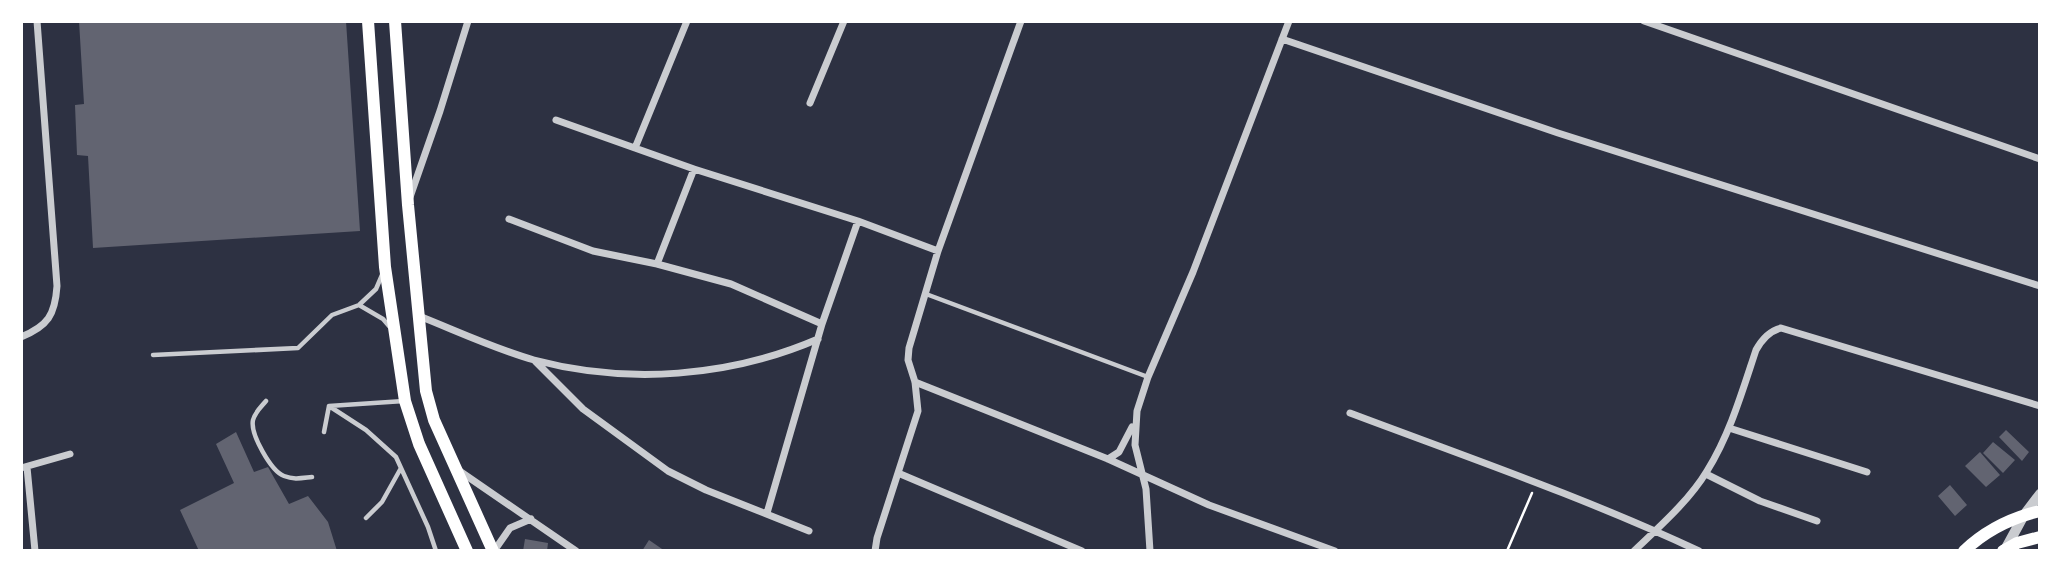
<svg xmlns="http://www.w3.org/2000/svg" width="2061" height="572" font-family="Jost,sans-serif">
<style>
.building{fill:#626471}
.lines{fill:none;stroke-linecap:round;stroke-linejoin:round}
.path{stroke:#fff;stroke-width:2.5}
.service{stroke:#caccd0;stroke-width:4.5}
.minor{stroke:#caccd0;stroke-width:7}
.tertiary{stroke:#caccd0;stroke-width:10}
.secondary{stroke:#fff;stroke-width:12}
.primary{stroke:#fff;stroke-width:12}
</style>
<rect width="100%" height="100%" fill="#2d3142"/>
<path class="building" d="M 79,21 L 346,21 L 360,231 L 93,248 L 88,156 L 77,155 L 75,105 L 84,104 Z
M 2006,430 L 2029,452 L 2022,461 L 1999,437 Z
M 236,432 L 254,472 L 268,467 L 289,504 L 308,496 L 328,522 L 337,551 L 199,551 L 180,510 L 234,483 L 216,444 Z
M 1993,442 L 2015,460 L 2003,473 L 1983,453 Z
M 1980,452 L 2000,475 L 1986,487 L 1965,466 Z
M 1950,485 L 1967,505 L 1955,516 L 1938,496 Z
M 525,539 L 548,543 L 547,551 L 523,551 Z
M 649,540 L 665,551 L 642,551 Z"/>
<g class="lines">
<path class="path" d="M 1507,551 L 1532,493"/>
<path class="service" d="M 926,294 L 1148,377
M 359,305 L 383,319 L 389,326
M 153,355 L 298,348 L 332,315 L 359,305 L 376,289 L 382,275
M 266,401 C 261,407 255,412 253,420 C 250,434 271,471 284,476 C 294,480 302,478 312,477
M 329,406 L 366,430 L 396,457 L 428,527 L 436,551
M 329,406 L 404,401
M 324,432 L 329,406
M 366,518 L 382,502 L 401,468"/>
<path class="minor" d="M 1644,21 L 2040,159
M 1282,39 L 1558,133 L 2040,286
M 810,103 L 844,21
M 556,120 L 694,169 L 858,221 L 938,251
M 635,148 L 687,21
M 410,197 L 440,111 L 468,21
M 509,219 L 593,251 L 657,264 L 731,284 L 822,324
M 657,264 L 694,169
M 419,316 C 457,331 495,349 534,360 C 628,385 730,377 818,339
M 21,337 C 48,326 55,315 57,286 L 37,21
M 535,361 L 583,409 L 668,471 L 706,490 L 809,531
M 915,382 L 1108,459 L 1209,505 L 1335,551
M 1350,413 C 1467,457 1586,498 1699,551
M 1729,428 L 1867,472
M 1108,459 L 1119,452 L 1132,427
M 27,467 L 35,551
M 21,468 L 70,454
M 458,470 L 576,551
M 898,473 L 1082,551
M 1706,474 L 1760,501 L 1817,521
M 767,513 L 822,324 L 858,221
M 494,551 L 510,528 L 531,519
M 875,551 L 877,538 L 918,411 L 915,382 L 908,360 L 909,348 L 938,251 L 1021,21
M 1150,551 L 1146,489 L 1135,445 L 1137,411 L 1148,377 L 1193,272 L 1289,21
M 1634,551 C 1659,527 1689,501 1707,471 C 1730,434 1742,392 1756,350 C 1762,339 1769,331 1781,328 L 2040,406"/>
<path class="tertiary" d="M 2006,548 L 2024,515 L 2040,494"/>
<path class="secondary" d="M 1964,551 C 1986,530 2010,518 2040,511
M 2003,551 L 2017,543 L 2040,537"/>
<path class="primary" d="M 368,21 L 385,267 L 405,401 L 419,444 L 467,551
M 395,21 L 408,205 L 426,391 L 434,420 L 493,551"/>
</g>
<rect width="2061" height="572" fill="none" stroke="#ffffff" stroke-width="46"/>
</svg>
